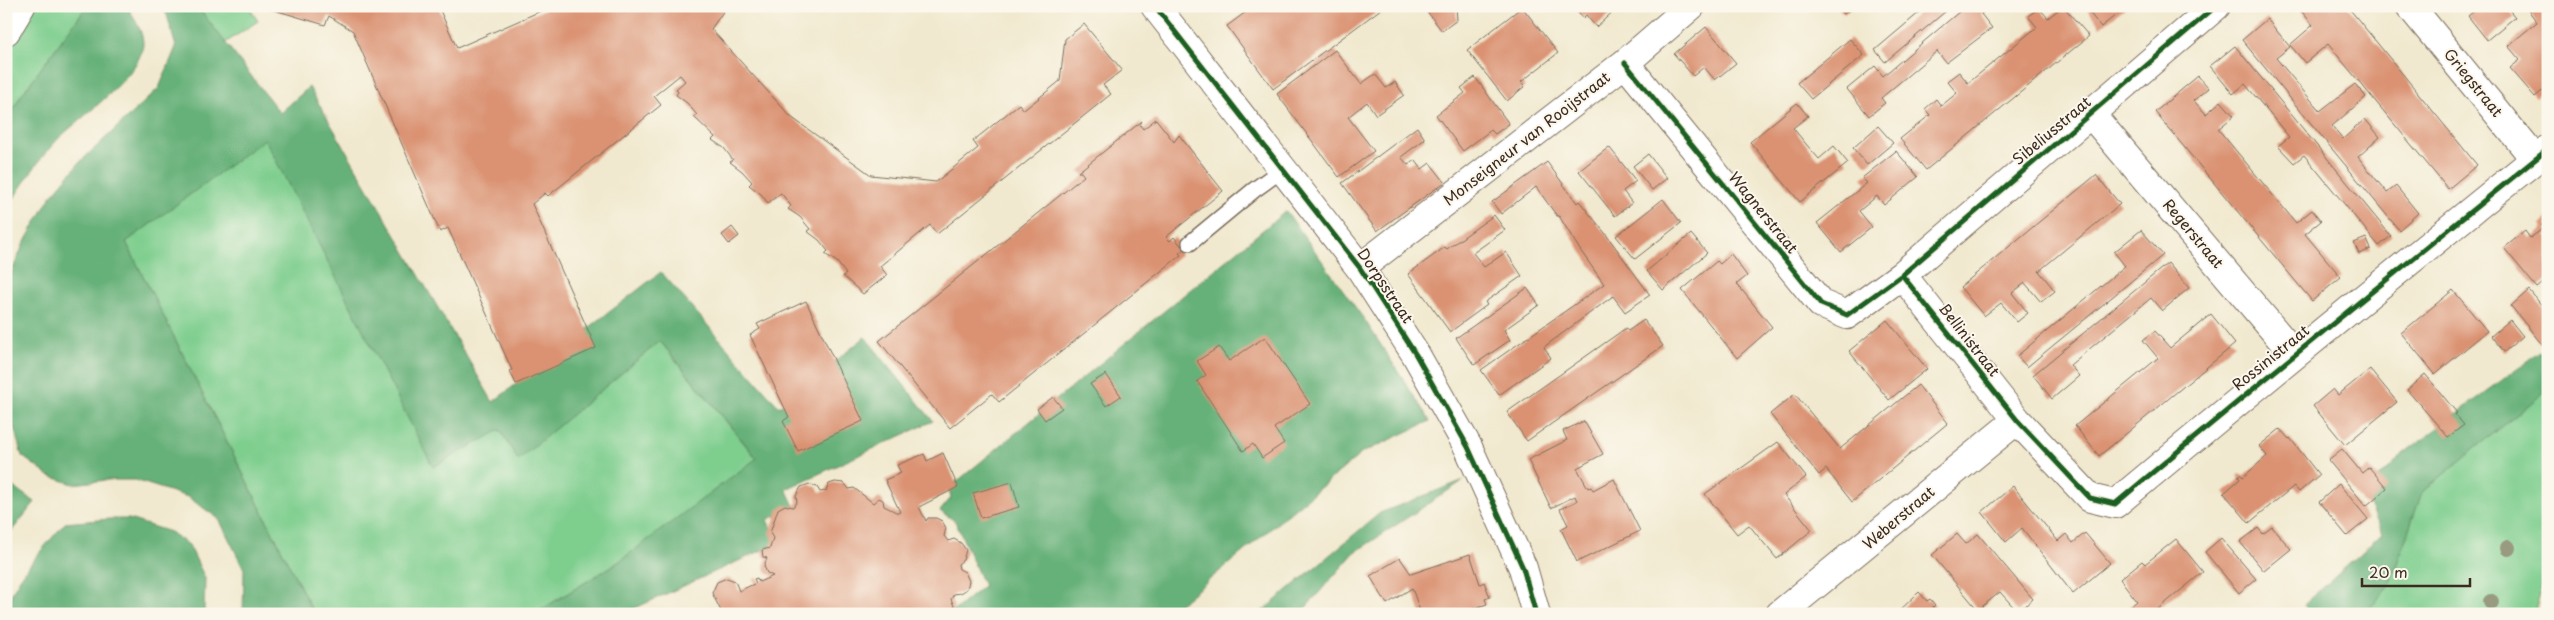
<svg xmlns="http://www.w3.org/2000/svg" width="2554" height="620" font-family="'Playpen Sans',sans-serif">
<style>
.green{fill:#7ece8e;stroke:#5c7c56}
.forest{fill:#66b179;stroke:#506e4c}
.building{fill:#da9272}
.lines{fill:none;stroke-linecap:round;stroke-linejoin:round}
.lane-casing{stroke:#7b6d5c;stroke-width:18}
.street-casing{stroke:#7b6d5c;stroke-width:30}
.lane{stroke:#fff;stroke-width:15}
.street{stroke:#fff;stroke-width:28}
.cycleway-casing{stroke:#fbf7ec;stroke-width:8}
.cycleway{stroke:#1b5e20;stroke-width:5}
.tree{fill:#989b80}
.labels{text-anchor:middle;stroke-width:4;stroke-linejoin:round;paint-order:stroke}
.street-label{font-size:15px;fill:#3b2a1e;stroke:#fbf7ec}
</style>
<rect width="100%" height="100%" fill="#fbf7ec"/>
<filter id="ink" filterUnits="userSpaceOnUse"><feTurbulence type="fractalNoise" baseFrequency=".02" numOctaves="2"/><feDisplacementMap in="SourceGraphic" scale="10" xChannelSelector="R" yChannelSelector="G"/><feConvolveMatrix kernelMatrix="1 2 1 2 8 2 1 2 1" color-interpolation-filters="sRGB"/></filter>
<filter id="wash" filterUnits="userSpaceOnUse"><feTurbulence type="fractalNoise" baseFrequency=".0096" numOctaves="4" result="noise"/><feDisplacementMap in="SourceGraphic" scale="20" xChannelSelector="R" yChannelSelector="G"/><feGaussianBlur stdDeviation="1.12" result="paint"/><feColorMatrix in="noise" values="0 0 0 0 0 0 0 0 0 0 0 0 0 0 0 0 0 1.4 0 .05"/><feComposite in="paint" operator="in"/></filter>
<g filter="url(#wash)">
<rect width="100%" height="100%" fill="#f1e9cf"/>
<path class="green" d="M 32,6 L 87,6 L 20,97 L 6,123 L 6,46 Z
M 197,6 L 248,6 L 258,21 L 225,43 Z
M 265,138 L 433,466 L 501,429 L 518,459 L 660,341 L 757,459 L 617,563 L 534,614 L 314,614 L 126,242 Z
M 2548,389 L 2548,568 L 2534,614 L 2365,614 L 2389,586 L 2422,492 Z"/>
<path class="forest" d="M 87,6 L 127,6 C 133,17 144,32 143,45 C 140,77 79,118 57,140 C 37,162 21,186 6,211 L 6,123 L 20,97 Z
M 162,6 L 197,6 L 280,113 L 309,87 L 493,402 L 661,272 L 779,407 L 865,337 L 933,421 L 786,489 L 794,506 L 767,520 L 778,543 L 622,614 L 534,614 L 617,563 L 757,458 L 660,341 L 518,460 L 500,430 L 433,467 L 265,139 L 126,242 L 314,614 L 243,614 L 244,569 L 219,519 L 188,497 L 135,480 L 107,480 L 73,484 L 49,476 L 22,456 L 12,421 L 6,365 L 6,286 L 23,245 L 51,196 L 80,162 L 159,88 L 176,47 L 167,15 Z
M 1286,211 L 1366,322 L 1430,421 L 1362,453 L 1168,614 L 950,614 L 984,586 L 955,521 L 940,511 L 951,498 L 949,488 Z
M 2548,346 L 2548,389 L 2422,492 L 2389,586 L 2365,614 L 2311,614 L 2304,605 L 2382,534 L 2364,493 L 2404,453 Z
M 1464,480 L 1354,553 L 1300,614 L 1259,614 L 1380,513 Z
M 6,482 L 35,502 L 6,538 Z
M 109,519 L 129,519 L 170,532 L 189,545 L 205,578 L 204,614 L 6,614 C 6,587 47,544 65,523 Z"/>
<g id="blocks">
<path class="building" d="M 261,6 L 438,6 L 457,48 L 552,6 L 727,6 L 711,29 L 791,117 L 871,175 L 936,182 L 978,148 L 973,141 L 1019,104 L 1024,110 L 1060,81 L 1065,39 L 1084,24 L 1122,70 L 1103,85 L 1111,94 L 937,234 L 930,225 L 880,266 L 887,275 L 863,294 L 843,276 L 846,274 L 837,262 L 825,254 L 828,251 L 819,240 L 807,231 L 810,229 L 800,217 L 788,209 L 791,206 L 781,193 L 768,203 L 761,194 L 749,185 L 752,182 L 742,171 L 730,162 L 733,160 L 724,148 L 712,140 L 715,137 L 694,117 L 697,115 L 687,103 L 676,95 L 678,92 L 676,89 L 685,81 L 680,75 L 654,96 L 661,105 L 548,196 L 545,193 L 532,204 L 596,348 L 516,384 L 510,371 L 512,370 L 448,228 L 440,232 L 353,31 L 329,16 L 325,25 Z
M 1254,6 L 1385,6 L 1273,89 L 1227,26 Z
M 1423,6 L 1456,6 L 1457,20 L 1442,31 Z
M 1574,6 L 1614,6 L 1616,9 L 1596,27 L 1586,15 L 1583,18 Z
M 1837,6 L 1854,6 L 1844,14 Z
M 1927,6 L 1952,6 L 1885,62 L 1875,50 Z
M 1966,6 L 1990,6 L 1981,14 L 1992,28 L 1946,63 L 1937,51 L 1881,98 L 1885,103 L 1869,116 L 1847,89 L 1875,66 L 1883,76 Z
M 2063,6 L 2089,36 L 1926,170 L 1900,139 L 1930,115 L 1925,109 L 1936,99 L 1941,106 L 1957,93 L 1947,81 L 1959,72 L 1968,83 L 2037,27 L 2028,16 L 2039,8 L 2048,18 Z
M 2084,6 L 2127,6 L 2101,27 Z
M 2297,6 L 2347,6 L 2477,165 L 2448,189 L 2328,44 L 2305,63 L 2290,45 L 2313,25 Z
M 2480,6 L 2506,6 L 2515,17 L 2487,40 L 2468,16 Z
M 2525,6 L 2548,6 L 2548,86 L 2535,97 L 2510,68 L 2520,60 L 2508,46 L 2537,22 Z
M 1522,7 L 1558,53 L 1521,82 L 1525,86 L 1507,101 L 1467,50 Z
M 2267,19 L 2290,47 L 2276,58 L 2320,111 L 2355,84 L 2366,97 L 2332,126 L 2343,139 L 2365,119 L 2380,137 L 2358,157 L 2387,193 L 2396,186 L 2418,213 L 2399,230 L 2242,40 Z
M 1706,27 L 1736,63 L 1715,80 L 1704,67 L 1693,76 L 1674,54 Z
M 1850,39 L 1864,55 L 1811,99 L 1797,83 Z
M 2235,46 L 2391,236 L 2379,246 L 2304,155 L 2294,163 L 2278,146 L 2289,137 L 2245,84 L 2233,94 L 2210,66 Z
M 1335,50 L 1361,84 L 1375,74 L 1386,88 L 1395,82 L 1404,95 L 1376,115 L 1367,102 L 1348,117 L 1374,151 L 1339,177 L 1277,94 Z
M 2198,76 L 2209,88 L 2194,101 L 2206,114 L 2221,101 L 2234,116 L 2218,129 L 2296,223 L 2312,210 L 2321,221 L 2305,234 L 2341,277 L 2312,301 L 2155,112 Z
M 1475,77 L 1509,124 L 1495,134 L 1491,130 L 1463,151 L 1436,115 L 1465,93 L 1461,88 Z
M 1797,103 L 1808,116 L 1793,128 L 1806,144 L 1819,159 L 1834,146 L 1848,163 L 1800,202 L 1750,142 Z
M 1156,119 L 1174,142 L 1179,135 L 1223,191 L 1166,237 L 1170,241 L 1174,237 L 1184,249 L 1179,253 L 1181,255 L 999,402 L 992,394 L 950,428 L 879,341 L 1084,176 L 1081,172 L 1078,172 L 1142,121 L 1140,125 L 1143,129 Z
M 1878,126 L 1893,143 L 1867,165 L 1853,148 Z
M 1417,127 L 1425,139 L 1401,157 L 1408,165 L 1415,160 L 1422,169 L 1430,163 L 1445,182 L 1377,231 L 1342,183 Z
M 1609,147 L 1636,181 L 1623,191 L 1632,203 L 1615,216 L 1579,171 Z
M 1896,151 L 1918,177 L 1884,205 L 1877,196 L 1859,211 L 1872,227 L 1841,252 L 1817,223 L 1867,183 L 1862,178 Z
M 1648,154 L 1667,178 L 1652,190 L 1633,166 Z
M 1547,162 L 1577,203 L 1579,201 L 1605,233 L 1650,295 L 1625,312 L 1613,296 L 1544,347 L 1551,358 L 1499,395 L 1481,370 L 1604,284 L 1580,250 L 1559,216 L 1557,216 L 1536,187 L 1501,214 L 1492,202 Z
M 2096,175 L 2120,204 L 2039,271 L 2055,291 L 2041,302 L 2025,283 L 2012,293 L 2028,313 L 2017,322 L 2001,303 L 1984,316 L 1960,287 Z
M 1663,199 L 1681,223 L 1635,259 L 1616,236 Z
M 1494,215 L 1505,230 L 1473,253 L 1484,267 L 1506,252 L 1522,276 L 1485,302 L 1487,305 L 1450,332 L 1408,274 L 1445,247 L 1447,249 Z
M 2548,219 L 2548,279 L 2537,288 L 2504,248 L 2525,231 L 2530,238 L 2544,228 L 2541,225 Z
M 732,227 L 739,236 L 729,244 L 722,235 Z
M 2141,230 L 2163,255 L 2027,367 L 2017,356 L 2125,266 L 2114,252 Z
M 1691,234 L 1707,253 L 1663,290 L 1647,271 Z
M 2366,238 L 2371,249 L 2359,254 L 2354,243 Z
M 1731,254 L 1747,276 L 1737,284 L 1772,327 L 1737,358 L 1682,290 L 1717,261 L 1720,264 Z
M 2168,263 L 2189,288 L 2162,311 L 2151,298 L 2070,365 L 2079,376 L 2052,399 L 2033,375 Z
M 1527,288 L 1539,305 L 1504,330 L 1510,340 L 1474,365 L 1456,338 Z
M 2453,290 L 2487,331 L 2435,374 L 2401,333 Z
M 2529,290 L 2548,313 L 2548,352 L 2511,306 Z
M 806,301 L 863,421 L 798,451 L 783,421 L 789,417 L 750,335 L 760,329 L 757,324 Z
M 2211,314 L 2235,344 L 2099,456 L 2075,426 L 2158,358 L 2143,340 L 2155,331 L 2170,348 Z
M 1644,320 L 1663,346 L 1527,441 L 1507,412 L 1626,328 L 1628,331 Z
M 1887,320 L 1927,369 L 1889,400 L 1849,351 Z
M 2510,320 L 2523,336 L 2504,352 L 2491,336 Z
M 1265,337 L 1310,404 L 1274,428 L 1284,443 L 1262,458 L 1253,444 L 1243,451 L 1197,381 L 1206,375 L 1197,361 L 1219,347 L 1229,361 Z
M 2370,369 L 2397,402 L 2345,445 L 2313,406 L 2333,389 L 2338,395 Z
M 1106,374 L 1121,396 L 1106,406 L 1090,384 Z
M 2425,374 L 2457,413 L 2455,414 L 2464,425 L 2448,437 L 2407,390 Z
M 1918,385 L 1948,423 L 1852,502 L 1826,469 L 1819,475 L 1770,414 L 1795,394 L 1840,449 Z
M 1053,397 L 1062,408 L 1045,420 L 1037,409 Z
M 1584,421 L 1603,454 L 1577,468 L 1588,488 L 1591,487 L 1593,490 L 1614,479 L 1640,531 L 1577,562 L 1561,529 L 1568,525 L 1560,509 L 1577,501 L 1575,496 L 1551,508 L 1528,460 L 1567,440 L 1563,431 Z
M 2280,429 L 2289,439 L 2290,438 L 2319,475 L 2299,492 L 2294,486 L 2249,523 L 2224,493 L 2240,479 L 2238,476 L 2240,474 L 2243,477 L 2267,456 L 2259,446 Z
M 1778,442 L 1806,477 L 1784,495 L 1812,530 L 1777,559 L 1749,525 L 1737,534 L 1705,494 Z
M 2342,449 L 2362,473 L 2369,467 L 2387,488 L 2366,506 L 2328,460 Z
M 943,453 L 958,487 L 919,507 L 926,521 L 928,518 L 936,518 L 942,521 L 946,528 L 944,536 L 948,541 L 954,539 L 961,543 L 966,550 L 963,560 L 958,564 L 959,569 L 965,572 L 969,581 L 967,589 L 961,593 L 954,594 L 951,599 L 954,606 L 952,614 L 716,614 L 721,611 L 712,593 L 717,582 L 727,578 L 735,581 L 739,591 L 756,583 L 754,579 L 757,578 L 759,582 L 773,576 L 767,573 L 764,566 L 767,558 L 763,557 L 762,550 L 770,548 L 773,538 L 770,533 L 778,509 L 785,505 L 793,507 L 797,502 L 796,496 L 801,487 L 809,484 L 817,487 L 820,492 L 826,491 L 829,484 L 835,482 L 844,483 L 849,489 L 854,488 L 873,503 L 879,498 L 883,500 L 884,506 L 898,513 L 900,512 L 885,480 L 901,473 L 897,465 L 924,454 L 927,461 Z
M 1012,482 L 1019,507 L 981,518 L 973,493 Z
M 2339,484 L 2368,519 L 2347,536 L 2319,502 Z
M 2013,486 L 2058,541 L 2066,534 L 2073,543 L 2085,533 L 2110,563 L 2073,594 L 2022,528 L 2006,542 L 1982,512 Z
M 2272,527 L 2291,549 L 2264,571 L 2240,542 L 2258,528 L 2263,534 Z
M 1957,534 L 1966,544 L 1978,534 L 2033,599 L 2018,612 L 2000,592 L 1978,610 L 1932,555 Z
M 2221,538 L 2256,579 L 2239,593 L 2205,552 Z
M 2176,539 L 2203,572 L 2152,614 L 2127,614 L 2125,611 L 2137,601 L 2120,579 L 2142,561 L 2145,564 Z
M 1470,554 L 1480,584 L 1484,582 L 1490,597 L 1485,599 L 1487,604 L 1458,614 L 1421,614 L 1412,588 L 1387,604 L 1370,576 L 1400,558 L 1411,574 Z
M 1919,592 L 1927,601 L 1930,599 L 1935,605 L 1933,607 L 1938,614 L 1896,614 Z"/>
</g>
</g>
<g filter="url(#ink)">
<use href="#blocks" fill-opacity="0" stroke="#7b6d5c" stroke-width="1"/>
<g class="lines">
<g class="lane-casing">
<path id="lane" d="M 1190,243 L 1254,190 L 1283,169"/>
</g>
<g class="street-casing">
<path id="street" d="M 1155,6 L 1360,268 L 1416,355 L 1468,447 L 1523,568 L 1536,614
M 2410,6 L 2535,159
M 6,31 L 21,6
M 1625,63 L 1821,304 L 1847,315 L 1902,275 L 2216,6
M 2091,114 L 2294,354
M 1360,268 L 1625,63 L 1691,6
M 1902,275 L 2017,420 L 2090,498 L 2115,504 C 2258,384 2403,266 2548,149
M 1780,614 L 2017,420"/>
</g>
<use href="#lane" class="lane"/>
<use href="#street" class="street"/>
<g class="cycleway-casing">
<path id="cycleway" d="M 1155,6 L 1360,268 L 1416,355 L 1468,447 L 1523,568 L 1536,614
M 1625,63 L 1821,304 L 1847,315 L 1902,275 L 2216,6
M 1902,275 L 2017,420 L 2090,498 L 2115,504 C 2258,384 2403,266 2548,149"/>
</g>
<use href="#cycleway" class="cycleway"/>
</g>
<g class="tree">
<circle cx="2508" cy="548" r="8"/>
<circle cx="2491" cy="602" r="8"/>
</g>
</g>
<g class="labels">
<g class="street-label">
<text transform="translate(2473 83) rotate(51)" y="5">Griegstraat</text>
<text transform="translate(2052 131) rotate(-40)" y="5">Sibeliusstraat</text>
<text transform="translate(1527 139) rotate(-38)" y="5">Monseigneur van Rooijstraat</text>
<text transform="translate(1763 213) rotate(51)" y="5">Wagnerstraat</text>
<text transform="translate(2193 234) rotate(50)" y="5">Regerstraat</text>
<text transform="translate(1385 286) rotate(56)" y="5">Dorpsstraat</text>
<text transform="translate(1969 340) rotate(52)" y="5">Bellinistraat</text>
<text transform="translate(2271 358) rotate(-39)" y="5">Rossinistraat</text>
<text transform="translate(1899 518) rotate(-40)" y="5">Weberstraat</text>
</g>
</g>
<rect width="2554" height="620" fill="none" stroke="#fbf7ec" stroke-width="25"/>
<path d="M2362 578v8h108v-8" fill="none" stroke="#3b2a1e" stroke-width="2.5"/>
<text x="2369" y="578" font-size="15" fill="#3b2a1e" stroke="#fbf7ec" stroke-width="4" paint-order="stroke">20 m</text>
</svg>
